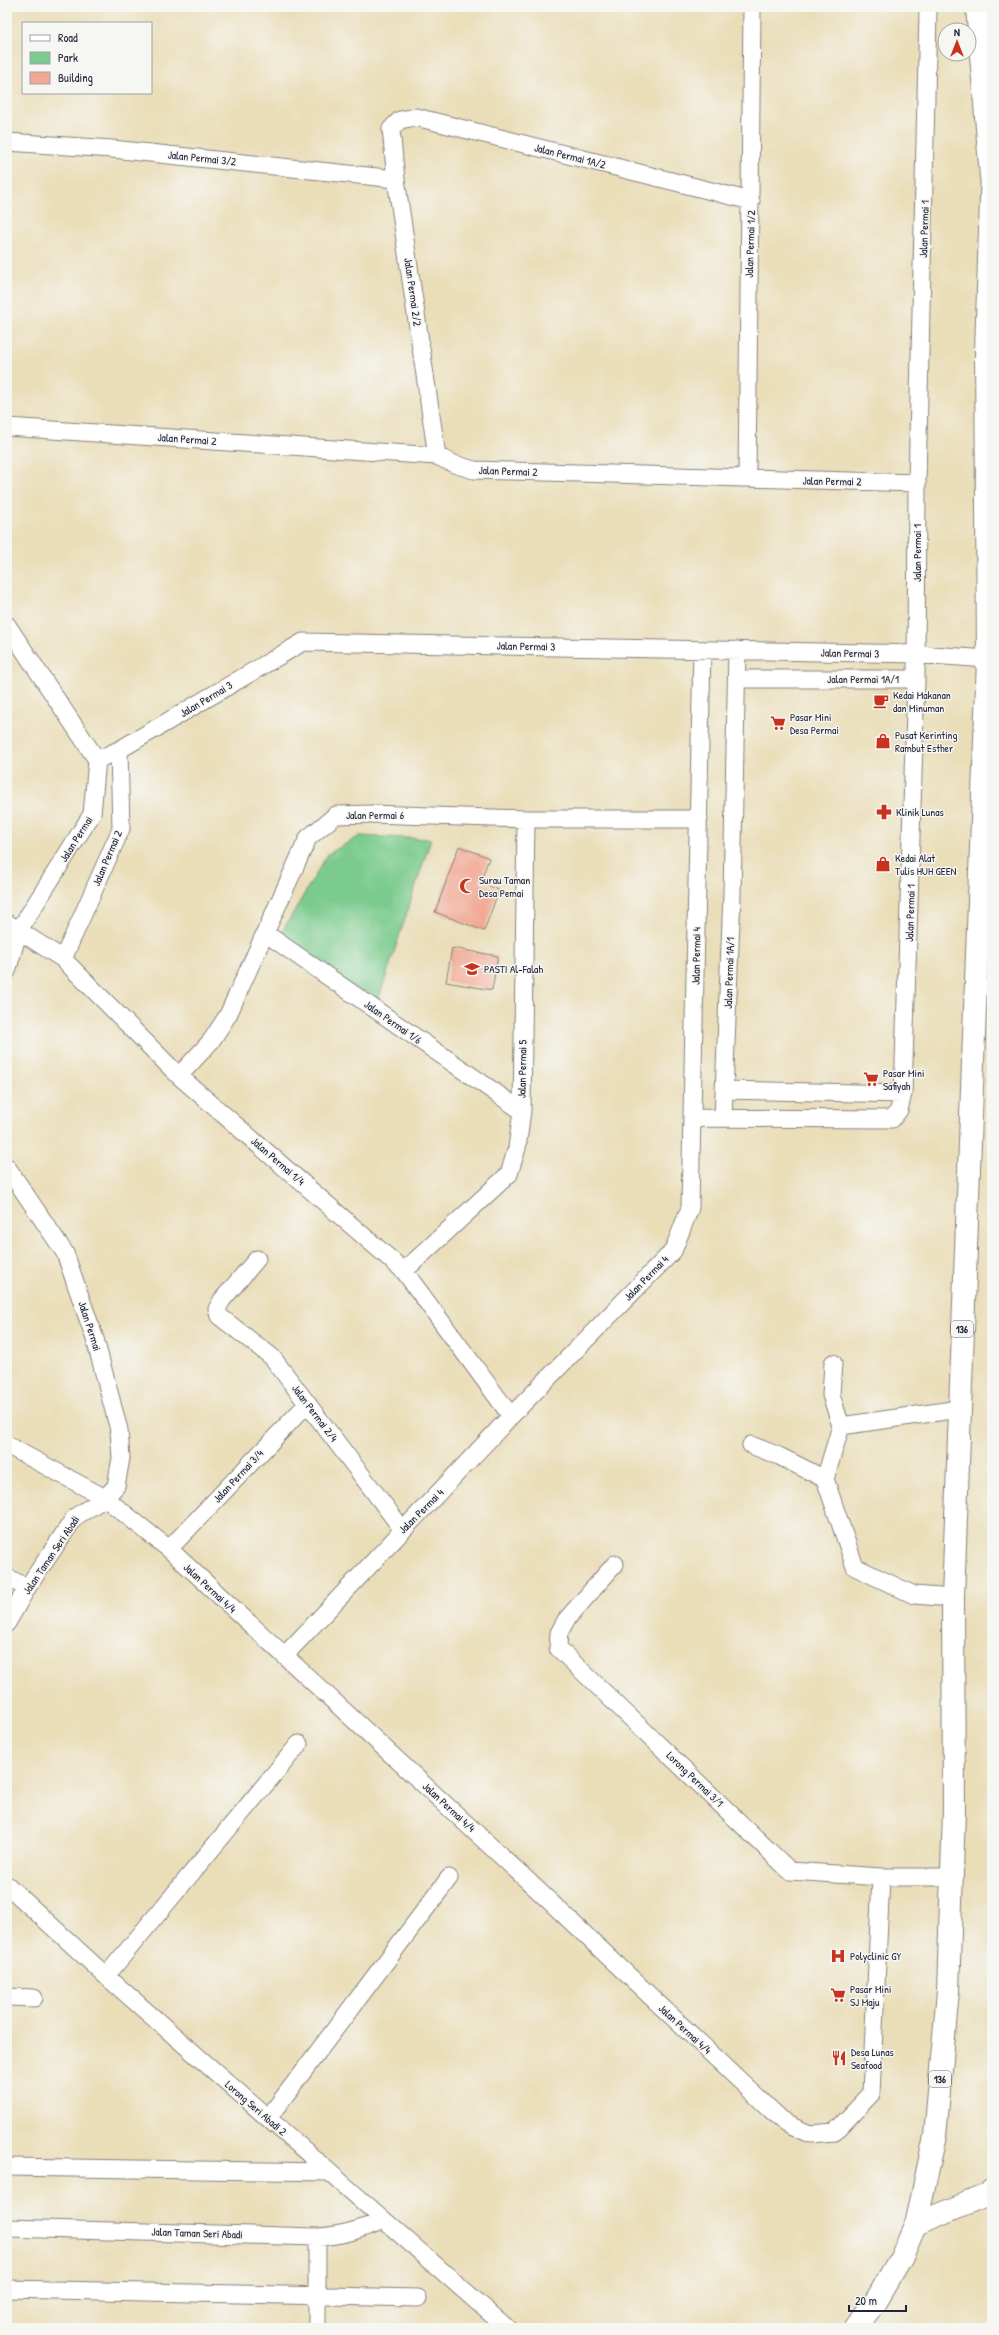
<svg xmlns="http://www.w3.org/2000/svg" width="999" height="2335" font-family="'Patrick Hand',sans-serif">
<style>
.green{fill:#7acb8d;stroke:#4e7664}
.building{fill:#f2a994}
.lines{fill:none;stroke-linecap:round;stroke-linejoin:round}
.minor-casing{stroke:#86807a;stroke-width:19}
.secondary-casing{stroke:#86807a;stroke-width:24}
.primary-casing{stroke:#86807a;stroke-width:24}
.minor{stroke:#fff;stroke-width:17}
.secondary{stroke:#fff;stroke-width:22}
.primary{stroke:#fff;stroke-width:22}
.labels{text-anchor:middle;stroke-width:3;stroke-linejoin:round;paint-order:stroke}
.shield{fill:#f6f6f2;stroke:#626272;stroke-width:1}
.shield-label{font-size:10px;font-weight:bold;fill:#22223b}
.street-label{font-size:11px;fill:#22223b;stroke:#f6f6f2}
.poi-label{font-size:11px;fill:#22223b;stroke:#f6f6f2;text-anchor:start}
</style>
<rect width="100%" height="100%" fill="#f6f6f2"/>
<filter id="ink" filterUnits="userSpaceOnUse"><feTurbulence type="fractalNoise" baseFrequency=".025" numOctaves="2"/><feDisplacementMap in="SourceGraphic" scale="8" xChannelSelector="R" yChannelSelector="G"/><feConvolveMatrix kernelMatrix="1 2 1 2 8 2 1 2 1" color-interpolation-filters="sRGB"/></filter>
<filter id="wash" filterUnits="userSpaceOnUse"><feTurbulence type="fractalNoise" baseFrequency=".012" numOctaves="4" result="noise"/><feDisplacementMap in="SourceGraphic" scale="16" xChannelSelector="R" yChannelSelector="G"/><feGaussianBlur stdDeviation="0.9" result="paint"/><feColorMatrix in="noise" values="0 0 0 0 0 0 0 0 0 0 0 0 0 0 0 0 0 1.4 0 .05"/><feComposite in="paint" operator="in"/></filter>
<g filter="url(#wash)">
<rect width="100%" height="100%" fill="#eadeb9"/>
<path class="green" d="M 360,836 L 431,839 L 377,1004 L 280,935 L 328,854 Z"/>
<g id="blocks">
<path class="building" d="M 459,846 L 489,858 L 480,883 L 499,890 L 484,931 L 435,912 Z
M 452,948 L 498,956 L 492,990 L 446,982 Z"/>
</g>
</g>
<g filter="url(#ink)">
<use href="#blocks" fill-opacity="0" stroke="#86807a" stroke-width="1"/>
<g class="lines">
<g class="minor-casing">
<path id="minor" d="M 7,142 L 112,149 L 396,179
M 7,427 L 437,456 L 454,464 L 474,470 L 917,483
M 437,456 L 396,179 L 391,129 L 400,120 L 416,117 L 751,201
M 747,478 L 752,9
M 7,625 L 97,760 L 92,814 L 19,930 L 7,971
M 738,679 L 916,679
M 97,760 L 119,750 L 303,642 L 917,654 L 988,659
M 7,923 L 63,959 L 179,1076 L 404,1271 L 511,1416
M 265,933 L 522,1111
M 63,959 L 121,829 L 119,750
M 179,1076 L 211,1041 L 228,1015 L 308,838 L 336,815 L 371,814 L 526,819 L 699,819
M 724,1090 L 903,1094
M 692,1118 L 892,1119 L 899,1110 L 903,1094 L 916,679 L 917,483 L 928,11
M 723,1118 L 732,895 L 737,650
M 7,1167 L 65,1253 L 95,1339 L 119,1430 L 121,1458 L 116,1486 L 105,1498 L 75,1517 L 27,1588 L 7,1623
M 257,1259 L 222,1300 L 217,1309 L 219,1316 L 272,1357 L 403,1530
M 404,1271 L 509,1174 L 517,1148 L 522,1111 L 526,819
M 841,1426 L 959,1409
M 7,1445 L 105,1498 L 169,1549 L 526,1879 L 786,2124 L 810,2134 L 835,2132 L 871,2094 L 881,1877
M 751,1445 L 779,1456 L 825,1479 L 855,1567 L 914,1595 L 953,1598
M 825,1479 L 841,1426 L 831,1395 L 833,1363
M 169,1549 L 308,1403
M 615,1564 L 566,1620 L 559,1633 L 558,1648 L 790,1871 L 881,1877 L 950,1877
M 7,1577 L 27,1588
M 285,1655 L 511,1416 L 673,1251 L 690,1208 L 702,650
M 7,1885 L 106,1976 L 507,2328
M 106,1976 L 299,1744
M 7,1997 L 34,1998
M 268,2118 L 449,1878
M 7,2167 L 329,2172
M 7,2228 L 317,2237 C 342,2236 362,2229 384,2220
M 7,2289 L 418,2298
M 317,2328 L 317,2237"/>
</g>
<g class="secondary-casing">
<path id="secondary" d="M 916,2224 L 987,2195 L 992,2190"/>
</g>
<g class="primary-casing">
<path id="primary" d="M 977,7 L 991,177
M 856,2328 L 875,2302 L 901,2258 L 916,2224 L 935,2136 L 948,1991 L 954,1811 L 953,1598 L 988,659 L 986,351 L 992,168"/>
</g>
<use href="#minor" class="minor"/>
<use href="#secondary" class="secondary"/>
<use href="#primary" class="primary"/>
</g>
</g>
<defs>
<g id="cafe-bare" transform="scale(1.2)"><path d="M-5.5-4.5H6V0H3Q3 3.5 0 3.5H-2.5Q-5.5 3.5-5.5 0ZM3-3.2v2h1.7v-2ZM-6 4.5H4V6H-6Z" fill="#c8321e" stroke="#f6f6f2" stroke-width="2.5" paint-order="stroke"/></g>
<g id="supermarket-bare" transform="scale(1.2)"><path d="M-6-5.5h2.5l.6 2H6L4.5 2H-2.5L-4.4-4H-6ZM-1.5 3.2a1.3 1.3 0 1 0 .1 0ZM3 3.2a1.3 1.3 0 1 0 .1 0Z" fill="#c8321e" stroke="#f6f6f2" stroke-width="2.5" paint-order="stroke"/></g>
<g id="shop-bare" transform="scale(1.2)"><path d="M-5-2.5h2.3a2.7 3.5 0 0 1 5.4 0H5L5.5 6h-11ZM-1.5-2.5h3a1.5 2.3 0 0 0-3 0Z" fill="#c8321e" stroke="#f6f6f2" stroke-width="2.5" paint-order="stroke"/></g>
<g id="pharmacy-bare" transform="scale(1.2)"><path d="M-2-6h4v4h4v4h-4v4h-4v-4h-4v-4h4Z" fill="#c8321e" stroke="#f6f6f2" stroke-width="2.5" paint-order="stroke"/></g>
<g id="mosque-bare" transform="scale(1.2)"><path d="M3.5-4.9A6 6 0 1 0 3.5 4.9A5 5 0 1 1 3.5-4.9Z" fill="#c8321e" stroke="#f6f6f2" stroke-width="2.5" paint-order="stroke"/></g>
<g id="school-bare" transform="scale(1.2)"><path d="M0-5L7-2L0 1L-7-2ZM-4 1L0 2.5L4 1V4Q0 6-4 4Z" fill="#c8321e" stroke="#f6f6f2" stroke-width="2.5" paint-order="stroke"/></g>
<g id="hospital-bare" transform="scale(1.2)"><path d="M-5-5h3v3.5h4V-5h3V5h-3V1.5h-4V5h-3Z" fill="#c8321e" stroke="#f6f6f2" stroke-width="2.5" paint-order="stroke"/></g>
<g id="restaurant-bare" transform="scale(1.2)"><path d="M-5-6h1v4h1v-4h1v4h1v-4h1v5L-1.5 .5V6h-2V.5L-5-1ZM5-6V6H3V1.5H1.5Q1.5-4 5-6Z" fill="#c8321e" stroke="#f6f6f2" stroke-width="2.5" paint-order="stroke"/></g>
</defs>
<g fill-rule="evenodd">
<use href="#cafe-bare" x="881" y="701"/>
<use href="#supermarket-bare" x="778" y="723"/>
<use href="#shop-bare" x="883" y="741"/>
<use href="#pharmacy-bare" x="884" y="812"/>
<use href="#shop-bare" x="883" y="864"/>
<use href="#mosque-bare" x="467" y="886"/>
<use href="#school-bare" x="472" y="969"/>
<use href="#supermarket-bare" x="871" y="1079"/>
<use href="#hospital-bare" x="838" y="1956"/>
<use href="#supermarket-bare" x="838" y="1995"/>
<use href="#restaurant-bare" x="839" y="2058"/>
</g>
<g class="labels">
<g class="shield">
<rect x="951" y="1321" width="22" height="16" rx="3"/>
<rect x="929" y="2071" width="22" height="16" rx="3"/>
</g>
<g class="shield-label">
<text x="962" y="1333">136</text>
<text x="940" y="2083">136</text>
</g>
<g class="street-label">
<text transform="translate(570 156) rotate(14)" y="4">Jalan Permai 1A/2</text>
<text transform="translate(202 158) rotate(6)" y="4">Jalan Permai 3/2</text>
<text transform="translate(924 229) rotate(-88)" y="4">Jalan Permai 1</text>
<text transform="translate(750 244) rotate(-88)" y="4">Jalan Permai 1/2</text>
<text transform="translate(413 292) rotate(82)" y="4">Jalan Permai 2/2</text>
<text transform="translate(187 439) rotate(4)" y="4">Jalan Permai 2</text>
<text transform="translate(508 471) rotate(2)" y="4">Jalan Permai 2</text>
<text transform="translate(832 481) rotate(1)" y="4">Jalan Permai 2</text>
<text transform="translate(917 553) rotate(-90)" y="4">Jalan Permai 1</text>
<text transform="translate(526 646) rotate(1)" y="4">Jalan Permai 3</text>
<text transform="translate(850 653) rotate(1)" y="4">Jalan Permai 3</text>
<text x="863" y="683">Jalan Permai 1A/1</text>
<text transform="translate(206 699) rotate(-31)" y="4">Jalan Permai 3</text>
<text x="375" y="819">Jalan Permai 6</text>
<text transform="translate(76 839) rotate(-58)" y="4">Jalan Permai</text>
<text transform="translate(107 858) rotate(-67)" y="4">Jalan Permai 2</text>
<text transform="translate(910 913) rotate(-88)" y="4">Jalan Permai 1</text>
<text transform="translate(696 956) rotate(-89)" y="4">Jalan Permai 4</text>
<text transform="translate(729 973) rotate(-88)" y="4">Jalan Permai 1A/1</text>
<text transform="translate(393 1022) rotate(35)" y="4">Jalan Permai 1/6</text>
<text transform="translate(522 1069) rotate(-89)" y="4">Jalan Permai 5</text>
<text transform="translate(278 1161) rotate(41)" y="4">Jalan Permai 1/4</text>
<text transform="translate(646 1278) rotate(-46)" y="4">Jalan Permai 4</text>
<text transform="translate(90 1326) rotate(72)" y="4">Jalan Permai</text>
<text transform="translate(315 1413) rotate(53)" y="4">Jalan Permai 2/4</text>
<text transform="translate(238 1476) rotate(-47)" y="4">Jalan Permai 3/4</text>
<text transform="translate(421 1511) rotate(-45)" y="4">Jalan Permai 4</text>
<text transform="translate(51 1555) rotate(-56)" y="4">Jalan Taman Seri Abadi</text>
<text transform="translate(210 1588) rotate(43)" y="4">Jalan Permai 4/4</text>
<text transform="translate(695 1779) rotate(44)" y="4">Lorong Permai 3/1</text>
<text transform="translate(449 1807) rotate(43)" y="4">Jalan Permai 4/4</text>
<text transform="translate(685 2029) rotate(43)" y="4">Jalan Permai 4/4</text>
<text transform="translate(256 2108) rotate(41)" y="4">Lorong Seri Abadi 2</text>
<text transform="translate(197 2233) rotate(2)" y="4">Jalan Taman Seri Abadi</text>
</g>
<g class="poi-label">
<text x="893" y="699">Kedai Makanan<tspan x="893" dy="13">dan Minuman</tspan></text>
<text x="790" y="721">Pasar Mini<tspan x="790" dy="13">Desa Permai</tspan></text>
<text x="895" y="739">Pusat Kerinting<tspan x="895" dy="13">Rambut Esther</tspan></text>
<text x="896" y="816">Klinik Lunas</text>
<text x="895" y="862">Kedai Alat<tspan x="895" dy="13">Tulis HUH GEEN</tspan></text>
<text x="479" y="884">Surau Taman<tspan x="479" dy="13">Desa Pemai</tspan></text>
<text x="484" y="973">PASTI Al-Falah</text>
<text x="883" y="1077">Pasar Mini<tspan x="883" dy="13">Safiyah</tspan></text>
<text x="850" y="1960">Polyclinic GY</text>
<text x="850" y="1993">Pasar Mini<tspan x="850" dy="13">SJ Maju</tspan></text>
<text x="851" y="2056">Desa Lunas<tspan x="851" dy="13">Seafood</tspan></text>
</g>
</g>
<rect width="999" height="2335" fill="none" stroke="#f6f6f2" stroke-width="24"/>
<rect x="22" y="22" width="130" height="72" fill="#f6f6f2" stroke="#a1a1a9"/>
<rect x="30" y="35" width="20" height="6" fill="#ffffff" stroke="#a1a1a9"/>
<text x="58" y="42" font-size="12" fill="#22223b">Road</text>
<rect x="30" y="52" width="20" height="12" fill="#7acb8d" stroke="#a1a1a9"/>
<text x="58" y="62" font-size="12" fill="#22223b">Park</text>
<rect x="30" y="72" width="20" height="12" fill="#f2a994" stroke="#a1a1a9"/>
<text x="58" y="82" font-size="12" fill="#22223b">Building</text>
<g transform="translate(957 42)"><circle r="19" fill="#f6f6f2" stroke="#a1a1a9"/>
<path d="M0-3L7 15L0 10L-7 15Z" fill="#c8321e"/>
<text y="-6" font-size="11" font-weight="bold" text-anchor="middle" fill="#22223b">N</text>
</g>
<path d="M849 2305v6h57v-6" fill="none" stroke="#22223b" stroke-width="2"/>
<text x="855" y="2305" font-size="12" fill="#22223b" stroke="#f6f6f2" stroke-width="3" paint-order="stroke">20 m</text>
</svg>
